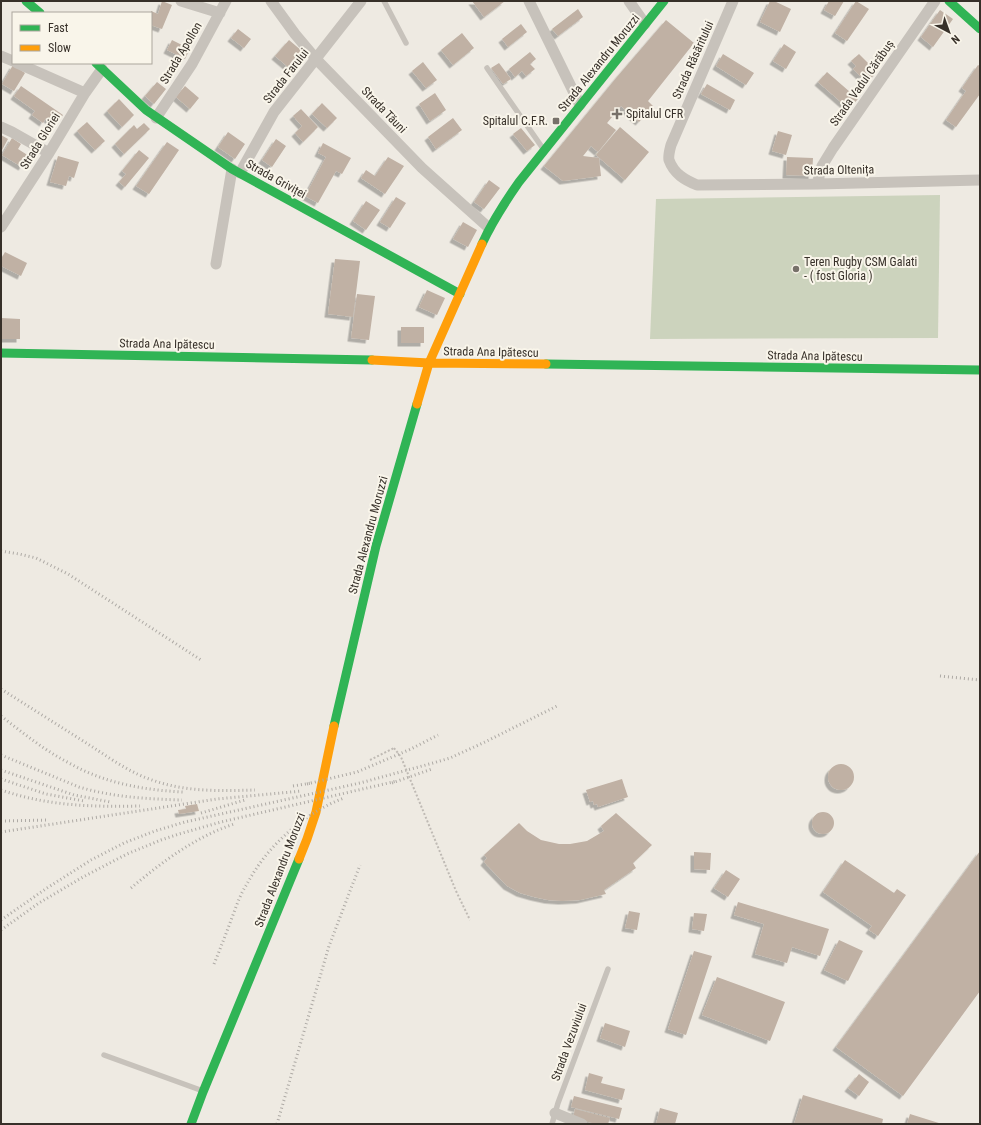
<svg xmlns="http://www.w3.org/2000/svg" width="981" height="1125" font-family="'Roboto Condensed',sans-serif">
<style>
.green{fill:#ccd3bd}
.building{fill:#c0b1a4;filter:url(#shadow)}
.lines{fill:none;stroke-linecap:round;stroke-linejoin:round}
.path{stroke:#bfbab4;stroke-width:2;stroke-dasharray:2 2;stroke-linecap:butt}
.lane{stroke:#c7c2bb;stroke-width:5.5}
.street{stroke:#c7c2bb;stroke-width:11}
.fast{stroke:#30b455;stroke-width:9}
.slow{stroke:#ff9f0a;stroke-width:9}
.rail{stroke:#aeaaa5;stroke-width:3;stroke-dasharray:1 3;stroke-linecap:butt}
.path-bridge{stroke:#bfbab4;stroke-width:2;stroke-dasharray:2 2;stroke-linecap:butt}
.poi-dot{fill:#77716a;stroke:#f9f5ea;stroke-width:1.5}
.labels{text-anchor:middle;stroke-width:4;stroke-linejoin:round;paint-order:stroke}
.street-label{font-size:12px;fill:#373029;stroke:#f9f5ea}
.poi-label{font-size:12px;fill:#373029;stroke:#f9f5ea;text-anchor:start}
</style>
<defs>
<filter id="shadow"><feDropShadow dx="-3.5" dy="3.5" stdDeviation="0" flood-color="#0004"/></filter>
</defs>
<rect width="100%" height="100%" fill="#eeeae2"/>
<path class="green" d="M 940,195 L 938,338 L 650,339 L 656,199 Z"/>
<path class="building" d="M 162,1 L 172,5 L 162,29 L 151,25 L 151,11 L 158,14 Z
M 472,1 L 505,1 L 484,17 Z
M 770,1 L 774,1 L 791,9 L 780,32 L 760,22 Z
M 829,1 L 844,1 L 835,16 L 824,10 Z
M 856,1 L 869,9 L 847,41 L 835,33 Z
M 578,9 L 583,17 L 558,36 L 552,29 Z
M 940,10 L 953,19 L 933,47 L 921,37 Z
M 666,20 L 694,43 L 648,101 L 653,106 L 639,122 L 621,106 L 607,123 L 616,130 L 598,152 L 591,146 L 583,156 L 599,158 L 601,176 L 563,181 L 544,166 L 617,77 Z
M 521,24 L 527,32 L 508,47 L 502,39 Z
M 238,29 L 251,39 L 244,48 L 231,38 Z
M 462,33 L 474,48 L 453,65 L 441,50 Z
M 172,40 L 190,49 L 185,59 L 167,50 Z
M 289,40 L 302,51 L 288,67 L 275,56 Z
M 784,44 L 796,52 L 786,69 L 773,61 Z
M 530,52 L 536,59 L 530,64 L 535,69 L 526,76 L 522,71 L 515,77 L 509,69 Z
M 723,54 L 754,73 L 746,85 L 716,66 Z
M 859,54 L 877,72 L 869,80 L 863,74 L 861,77 L 853,69 L 856,66 L 851,61 Z
M 423,62 L 437,80 L 426,88 L 412,71 Z
M 499,63 L 511,79 L 503,84 L 491,68 Z
M 13,65 L 25,73 L 14,91 L 2,84 Z
M 978,65 L 980,66 L 980,94 L 956,127 L 946,120 L 966,91 L 962,88 Z
M 827,72 L 858,99 L 849,109 L 818,82 Z
M 157,82 L 166,89 L 154,104 L 145,96 Z
M 707,84 L 735,100 L 730,110 L 701,94 Z
M 21,86 L 63,115 L 56,125 L 46,118 L 43,123 L 32,115 L 35,111 L 14,96 Z
M 185,86 L 199,98 L 190,109 L 176,97 Z
M 435,93 L 446,110 L 430,121 L 419,104 Z
M 119,99 L 134,115 L 122,127 L 107,111 Z
M 322,103 L 337,118 L 327,128 L 312,114 Z
M 301,109 L 318,127 L 303,142 L 295,133 L 302,126 L 293,116 Z
M 453,118 L 462,130 L 436,149 L 428,137 Z
M 87,122 L 105,141 L 95,150 L 77,131 Z
M 144,123 L 150,129 L 124,154 L 115,144 L 134,125 L 137,129 Z
M 620,127 L 649,152 L 625,180 L 596,155 Z
M 521,128 L 535,145 L 527,151 L 513,134 Z
M 778,131 L 792,135 L 786,155 L 772,151 Z
M 228,132 L 245,144 L 235,159 L 218,147 Z
M 1,135 L 8,139 L 1,152 Z
M 12,138 L 21,144 L 18,149 L 29,156 L 22,167 L 2,155 Z
M 276,139 L 286,146 L 272,167 L 262,160 Z
M 167,142 L 179,150 L 149,194 L 136,186 Z
M 323,143 L 351,158 L 342,174 L 336,171 L 318,203 L 305,196 L 326,157 L 318,153 Z
M 139,150 L 149,158 L 125,187 L 119,182 L 126,174 L 122,171 Z
M 58,156 L 79,162 L 74,178 L 69,176 L 66,186 L 50,182 Z
M 388,157 L 404,166 L 385,194 L 361,178 L 366,170 L 375,176 Z
M 787,157 L 813,158 L 812,176 L 786,175 Z
M 489,180 L 500,188 L 484,209 L 474,202 Z
M 396,197 L 406,203 L 390,228 L 380,222 Z
M 366,201 L 380,210 L 366,230 L 353,221 Z
M 463,222 L 477,230 L 468,247 L 453,239 Z
M 5,252 L 27,263 L 21,276 L 1,266 L 1,259 Z
M 335,259 L 360,261 L 353,317 L 328,314 Z
M 427,290 L 445,298 L 437,315 L 419,307 Z
M 357,294 L 375,296 L 369,340 L 351,338 Z
M 1,318 L 20,319 L 20,339 L 1,339 Z
M 401,327 L 424,327 L 424,343 L 401,343 Z
M828 777a13 13 0 1 1 26 0a13 13 0 1 1-26 0Z
M 622,779 L 628,797 L 598,807 L 597,804 L 594,805 L 593,801 L 590,802 L 586,790 Z
M 197,804 L 199,811 L 179,814 L 178,810 L 186,809 L 185,806 Z
M812 823a11 11 0 1 1 22 0a11 11 0 1 1-22 0Z
M 616,813 L 652,845 L 633,863 L 636,868 L 604,890 L 606,894 L 580,900 L 562,901 L 548,900 L 534,897 L 520,893 L 507,886 L 484,862 L 487,858 L 484,855 L 519,823 L 527,831 L 541,840 L 559,844 L 570,844 L 587,841 L 604,831 L 601,826 Z
M 980,851 L 980,991 L 903,1096 L 836,1047 Z
M 694,852 L 711,853 L 710,870 L 694,869 Z
M 845,860 L 894,893 L 897,889 L 906,895 L 878,936 L 869,930 L 872,926 L 823,892 Z
M 726,870 L 740,879 L 728,897 L 714,888 Z
M 738,902 L 829,929 L 820,956 L 792,947 L 787,963 L 755,954 L 764,924 L 734,915 Z
M 629,911 L 640,913 L 637,930 L 625,928 Z
M 694,913 L 707,914 L 704,931 L 692,929 Z
M 839,940 L 863,951 L 848,981 L 824,970 Z
M 694,951 L 712,956 L 686,1035 L 668,1029 Z
M 717,977 L 785,1002 L 770,1041 L 702,1015 Z
M 605,1023 L 630,1031 L 625,1047 L 600,1038 Z
M 589,1073 L 603,1077 L 601,1083 L 625,1089 L 622,1100 L 585,1090 Z
M 859,1074 L 869,1082 L 859,1096 L 848,1088 Z
M 803,1095 L 883,1119 L 882,1124 L 794,1124 Z
M 574,1096 L 622,1108 L 619,1119 L 571,1107 Z
M 660,1108 L 678,1113 L 675,1124 L 656,1124 Z
M 575,1109 L 610,1118 L 608,1124 L 596,1124 L 573,1118 Z
M 910,1114 L 942,1124 L 907,1124 Z"/>
<g class="lines">
<path class="path" d="M 370,760 L 394,748
M 456,891 L 470,920"/>
<path class="lane" d="M 384,1 L 406,43
M 487,68 L 544,150
M 104,1055 L 203,1091
M 552,1124 L 558,1103 L 608,969"/>
<path class="street" d="M 181,1 L 220,13
M 271,1 L 295,34 L 316,59 L 422,168 L 489,228
M 529,1 L 580,105
M 629,1 L 645,24
M 733,1 L 671,145 C 670,149 668,156 669,160 C 674,174 685,180 697,185 L 817,184 L 980,180
M 1,56 L 13,61
M 17,63 L 85,93
M 156,118 L 192,64 L 226,1
M 1,127 L 12,132 L 49,153
M 240,173 L 274,112 L 361,1
M 817,184 L 822,166 L 833,148 L 935,1
M 1,227 L 49,153 L 85,93 L 102,69
M 216,264 L 232,169
M 555,1113 L 582,1124"/>
<path class="fast" d="M 26,1 L 40,13
M 949,1 L 980,29
M 96,63 L 146,110 L 232,169 L 460,294
M 482,244 C 492,222 505,202 519,182 L 664,1
M 1,353 L 372,360
M 546,364 L 980,370
M 334,726 L 376,546 L 417,404
M 191,1124 L 203,1092 L 299,859"/>
<path class="slow" d="M 372,360 L 429,363 L 546,364
M 417,404 L 429,363 L 482,244
M 299,859 L 307,839 L 316,812 L 334,726"/>
<path class="rail" d="M 1,551 L 19,554 L 36,558 L 68,574 L 201,660
M 940,676 L 980,680
M 1,689 C 31,708 61,727 91,746 C 111,759 132,774 155,781 C 187,792 222,791 255,790
M 1,716 C 23,733 44,750 69,763 C 104,783 143,790 183,792
M 1,755 L 79,787 C 112,797 147,799 182,800
M 1,770 L 74,795 L 110,802
M 1,779 L 46,794 L 84,801
M 392,783 L 432,769
M 307,784 L 357,772 L 411,749 L 438,735
M 293,786 L 312,783
M 1,790 C 48,806 91,807 140,806
M 201,813 L 245,800
M 1,821 L 48,820
M 1,832 L 217,799 L 302,791
M 131,888 C 162,862 195,837 234,824
M 1,920 L 47,888 L 91,860 L 124,843 L 155,831 L 185,822 L 360,783 L 433,763 L 450,758 L 485,742 L 557,706
M 1,930 L 39,903 L 83,877 L 127,854 L 161,840 L 179,834 L 221,822 L 397,781
M 214,964 C 221,947 227,931 233,915 C 237,904 241,893 247,884 C 267,846 304,813 344,798
M 277,1124 L 329,946 L 360,865"/>
<path class="path-bridge" d="M 394,748 L 401,757 L 456,891"/>
</g>
<g class="poi-dot">
<path d="M615 108h4v4h4v4h-4v4h-4v-4h-4v-4h4z"/>
<rect x="552" y="117" width="8" height="8" rx="2"/>
<circle cx="796" cy="269" r="4"/>
</g>
<g class="labels">
<g class="street-label">
<text transform="translate(181 53) rotate(-59)" y="4">Strada Apollon</text>
<text transform="translate(693 60) rotate(-66)" y="4">Strada Răsăritului</text>
<text transform="translate(599 63) rotate(-51)" y="4">Strada Alexandru Moruzzi</text>
<text transform="translate(286 76) rotate(-52)" y="4">Strada Farului</text>
<text transform="translate(862 83) rotate(-55)" y="4">Strada Vadul Cărăbuș</text>
<text transform="translate(384 110) rotate(46)" y="4">Strada Tăuni</text>
<text transform="translate(40 141) rotate(-58)" y="4">Strada Gloriei</text>
<text transform="translate(839 170) rotate(-1)" y="4">Strada Oltenița</text>
<text transform="translate(276 179) rotate(29)" y="4">Strada Griviței</text>
<text transform="translate(167 344) rotate(1)" y="4">Strada Ana Ipătescu</text>
<text transform="translate(491 352) rotate(1)" y="4">Strada Ana Ipătescu</text>
<text transform="translate(815 356) rotate(1)" y="4">Strada Ana Ipătescu</text>
<text transform="translate(368 535) rotate(-75)" y="4">Strada Alexandru Moruzzi</text>
<text transform="translate(280 870) rotate(-69)" y="4">Strada Alexandru Moruzzi</text>
<text transform="translate(569 1042) rotate(-70)" y="4">Strada Vezuviului</text>
</g>
<g class="poi-label">
<text x="626" y="118">Spitalul CFR</text>
<text x="548" y="125" text-anchor="end">Spitalul C.F.R.</text>
<text x="804" y="266">Teren Rugby CSM Galati<tspan x="804" dy="14">- ( fost Gloria )</tspan></text>
</g>
</g>
<rect width="981" height="1125" fill="none" stroke="#373029" stroke-width="4"/>
<rect x="12" y="12" width="140" height="52" fill="#f9f5ea" stroke="#aba69d"/>
<rect x="20" y="25" width="20" height="6" fill="#30b455" stroke="#aba69d"/>
<text x="48" y="32" font-size="12" fill="#373029">Fast</text>
<rect x="20" y="45" width="20" height="6" fill="#ff9f0a" stroke="#aba69d"/>
<text x="48" y="52" font-size="12" fill="#373029">Slow</text>
<g transform="translate(949 32) rotate(139)" stroke="#f9f5ea" stroke-width="3" paint-order="stroke">
<path d="M0-3L7 15L0 10L-7 15Z" fill="#373029"/>
<text y="-6" font-size="11" font-weight="bold" text-anchor="middle" fill="#373029">N</text>
</g>
</svg>
